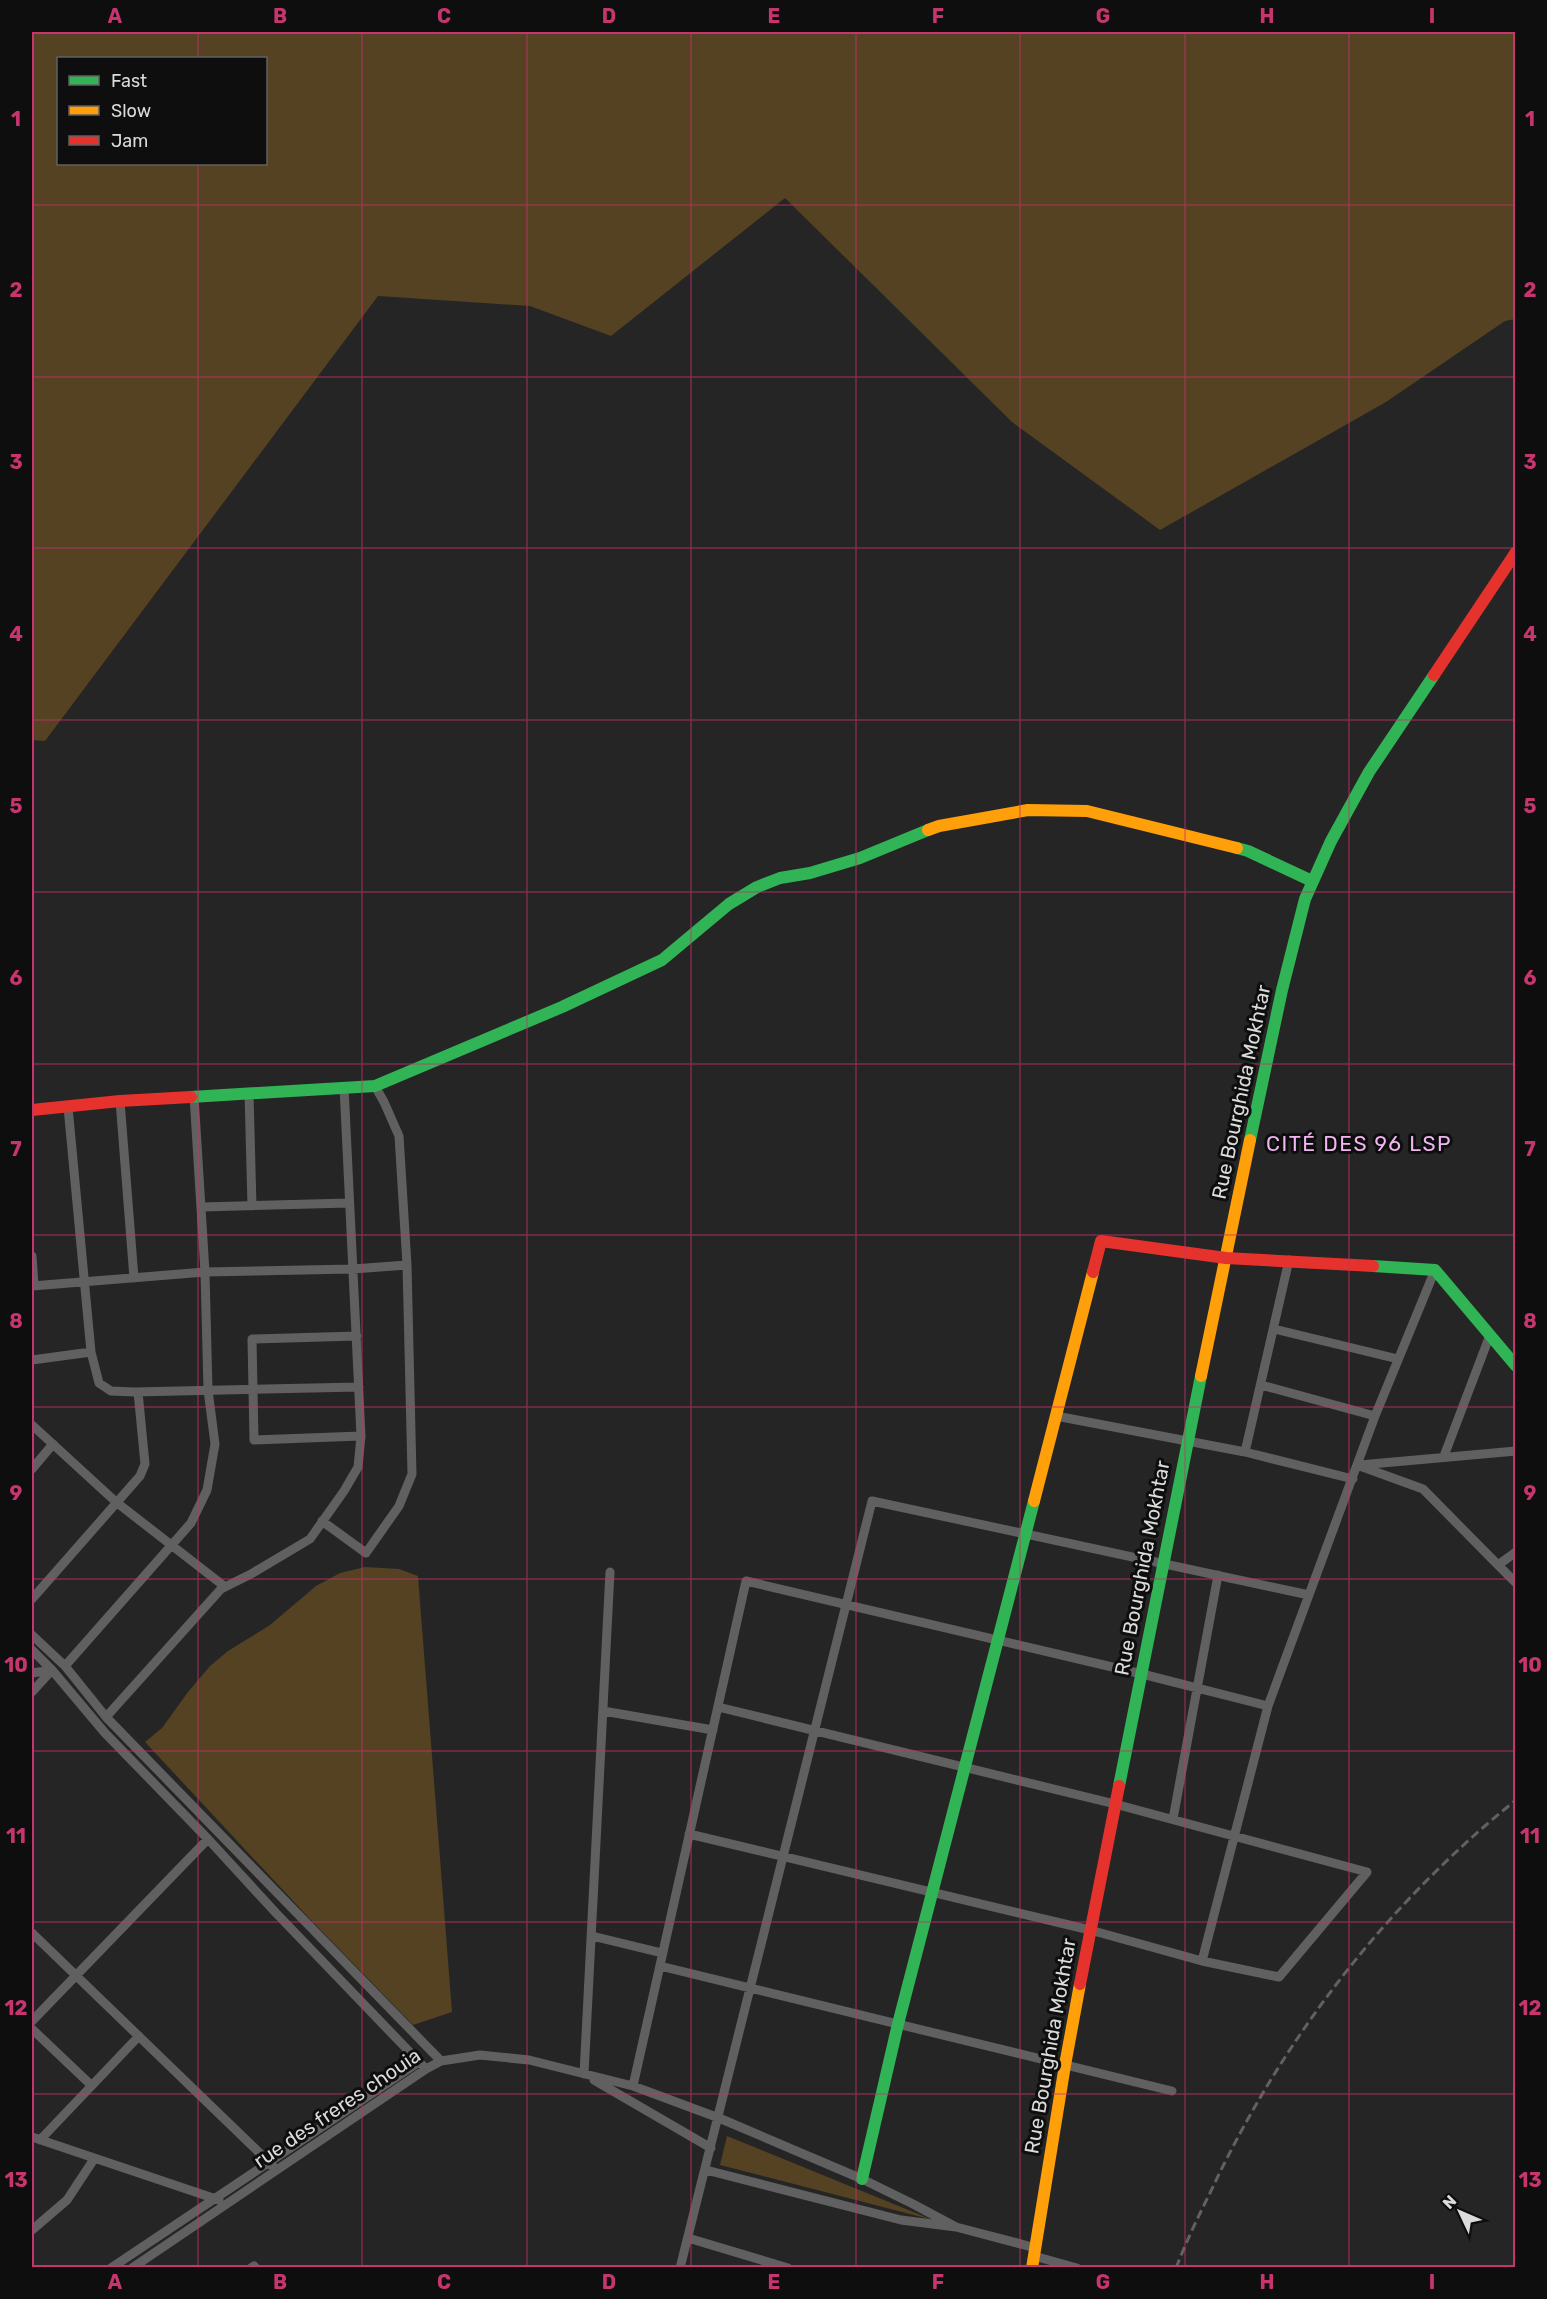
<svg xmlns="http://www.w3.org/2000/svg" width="1547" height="2299" font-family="Rubik,sans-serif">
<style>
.green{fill:#544222;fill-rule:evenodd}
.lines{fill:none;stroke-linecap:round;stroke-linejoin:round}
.street{stroke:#606060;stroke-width:9}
.fast{stroke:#30b455;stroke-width:12}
.slow{stroke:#ff9f0a;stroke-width:12}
.jam{stroke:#e5322d;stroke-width:12}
.rail{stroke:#616161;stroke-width:3;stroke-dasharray:9 4.5;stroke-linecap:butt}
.grid{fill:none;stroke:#c6356e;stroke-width:1.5;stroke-opacity:0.55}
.labels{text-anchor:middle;stroke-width:6;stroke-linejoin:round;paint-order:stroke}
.street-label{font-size:20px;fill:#dadcdb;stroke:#0e0e0e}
.neighbourhood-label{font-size:21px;letter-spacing:1.5px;fill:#efb6f0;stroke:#0e0e0e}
.neatline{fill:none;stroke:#c6356e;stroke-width:2}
.grid-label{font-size:20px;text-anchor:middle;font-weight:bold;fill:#c6356e}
</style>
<rect width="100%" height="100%" fill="#252525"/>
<path class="green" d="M 32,32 L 1515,32 L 1515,319 L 1505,321 L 1386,402 L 1160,530 L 1012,422 L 785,198 L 611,336 L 530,306 L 378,296 L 45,741 L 32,740 ZM 58,58 L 266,58 L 266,164 L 58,164 Z
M 365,1567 L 399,1569 L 418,1576 L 452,2012 L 413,2025 L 308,1917 L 145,1742 L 162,1728 L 188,1692 L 210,1666 L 228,1651 L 270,1625 L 316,1586 L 340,1573 Z
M 727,2136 L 933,2220 L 720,2165 Z"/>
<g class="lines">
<path class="street" d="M 249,1093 L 252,1206
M 120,1101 L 134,1278
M 68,1107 L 91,1352 L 99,1383 L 111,1391 L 134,1392 L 359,1387
M 202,1207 L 349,1203
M 32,1256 L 34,1285
M 32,1286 L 205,1272 L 353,1269 L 407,1265
M 1274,1329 L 1398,1359
M 357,1336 L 252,1339 L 254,1440 L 361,1436
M 32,1360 L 91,1352
M 1261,1385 L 1375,1416
M 1056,1416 L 1245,1452 L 1353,1479
M 32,1425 L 116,1502 L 224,1586
M 1245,1452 L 1289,1260
M 1444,1456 L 1490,1335
M 1357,1465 L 1423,1489 L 1498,1565
M 1360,1465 L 1516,1451
M 32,1469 L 53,1444
M 322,1521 L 366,1553 L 399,1506 L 412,1474 L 407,1265 L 399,1136 L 384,1102 L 375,1086
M 1516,1552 L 1498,1565 L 1516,1583
M 32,1599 L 140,1476 L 145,1464 L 138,1392
M 32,1635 L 65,1666 L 106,1717 L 441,2061
M 32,1650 L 52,1670 L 105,1733 L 208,1839 L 276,1913 L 426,2069
M 65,1666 L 191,1523 L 207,1490 L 215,1444 L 208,1390 L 205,1272 L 194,1096
M 32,1673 L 52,1670
M 32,1692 L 52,1670
M 603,1711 L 713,1730
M 106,1717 L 221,1589 L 251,1574 L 310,1539 L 344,1491 L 358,1467 L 361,1436 L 344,1087
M 1173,1819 L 1218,1575
M 689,1834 L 1090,1930 L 1202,1961 L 1279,1977 L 1367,1872 L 1115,1804 L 718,1707
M 32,1933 L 273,2166
M 592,1936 L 662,1953
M 1202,1961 L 1268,1706 L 1375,1416 L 1435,1270
M 660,1966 L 1172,2091
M 32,2021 L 208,1839
M 32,2029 L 91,2085
M 584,2074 L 610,1572
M 594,2080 L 711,2148
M 633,2086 L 746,1581 L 1142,1674 L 1268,1706
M 32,2137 L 219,2200
M 40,2140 L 139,2036
M 706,2170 L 901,2220 L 956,2227 L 1036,2248
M 32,2230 L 67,2200 L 94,2159
M 688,2238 L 788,2268
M 1034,2256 L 1077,2268
M 111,2268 L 419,2062
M 132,2268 L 426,2069 L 441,2061 L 480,2055 L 529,2060 L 633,2086 L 719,2118 L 862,2179 L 913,2204 L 956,2227
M 251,2268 L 254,2266 L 256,2268
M 680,2268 L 872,1501 L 1309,1595"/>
<path class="fast" d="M 1237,848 L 1248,851 L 1312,881
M 191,1097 L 375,1086 L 562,1007 L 662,960 L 729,904 L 757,887 L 780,878 L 810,873 L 860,858 L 928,830
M 1250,1140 L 1282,990 L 1305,899 L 1331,841 L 1369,772 L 1434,675
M 1373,1266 L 1435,1270 L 1516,1366
M 1119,1786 L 1201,1376
M 862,2179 L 898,2024 L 1034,1501"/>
<path class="slow" d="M 928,830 L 939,826 L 1028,810 L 1087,811 L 1237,848
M 1201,1376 L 1250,1140
M 1034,1501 L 1093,1272
M 1032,2268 L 1065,2065 L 1080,1984"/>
<path class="jam" d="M 1434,675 L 1516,552
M 32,1110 L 120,1101 L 191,1097
M 1093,1272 L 1101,1241 L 1226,1258 L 1373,1266
M 1080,1984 L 1119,1786"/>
<path class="rail" d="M 1176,2268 C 1186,2242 1198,2217 1210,2193 C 1281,2041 1385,1905 1516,1800"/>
</g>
<path class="grid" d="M 198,32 L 198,58M 362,32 L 362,2268M 527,32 L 527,2268M 691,32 L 691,2268M 856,32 L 856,2268M 1020,32 L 1020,2268M 1185,32 L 1185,2268M 1349,32 L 1349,2268M 198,164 L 198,2268M 32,205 L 1516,205M 32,377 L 1516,377M 32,548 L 1516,548M 32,720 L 1516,720M 32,892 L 1516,892M 32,1064 L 1516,1064M 32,1235 L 1516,1235M 32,1407 L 1516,1407M 32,1579 L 1516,1579M 32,1751 L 1516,1751M 32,1922 L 1516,1922M 32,2094 L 1516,2094"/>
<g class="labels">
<g class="street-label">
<text transform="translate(1241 1092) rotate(-78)" y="7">Rue Bourghida Mokhtar</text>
<text transform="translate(1142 1568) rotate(-79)" y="7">Rue Bourghida Mokhtar</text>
<text transform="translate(1050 2046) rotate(-80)" y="7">Rue Bourghida Mokhtar</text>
<text transform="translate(337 2108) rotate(-34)" y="7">rue des freres chouia</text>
</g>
<g class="neighbourhood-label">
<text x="1359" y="1151">CITÉ DES 96 LSP</text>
</g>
</g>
<rect width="1547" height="2299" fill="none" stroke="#0e0e0e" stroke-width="66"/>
<rect x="57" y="57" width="210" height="108" fill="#0e0e0e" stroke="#606060" stroke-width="1.5"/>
<rect x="69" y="76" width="30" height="9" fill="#30b455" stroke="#606060" stroke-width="1.5"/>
<text x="111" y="87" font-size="18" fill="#dadcdb">Fast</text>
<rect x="69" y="106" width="30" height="9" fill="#ff9f0a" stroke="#606060" stroke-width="1.5"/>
<text x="111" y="117" font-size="18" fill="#dadcdb">Slow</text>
<rect x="69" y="136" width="30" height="9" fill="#e5322d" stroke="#606060" stroke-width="1.5"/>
<text x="111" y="147" font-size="18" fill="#dadcdb">Jam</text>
<g transform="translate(1460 2212) rotate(314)" stroke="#0e0e0e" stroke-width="4.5" paint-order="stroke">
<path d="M0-4.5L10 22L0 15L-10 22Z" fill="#dadcdb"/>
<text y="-9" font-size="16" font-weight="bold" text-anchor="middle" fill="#dadcdb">N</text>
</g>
<rect x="33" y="33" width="1481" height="2233" class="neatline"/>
<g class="grid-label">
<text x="115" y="23">A</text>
<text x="280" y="23">B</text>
<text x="444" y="23">C</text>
<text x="609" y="23">D</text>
<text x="774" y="23">E</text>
<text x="938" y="23">F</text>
<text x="1103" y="23">G</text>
<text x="1267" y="23">H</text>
<text x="1432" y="23">I</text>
<text x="16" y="126">1</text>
<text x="1530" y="126">1</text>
<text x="16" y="297">2</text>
<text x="1530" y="297">2</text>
<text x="16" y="469">3</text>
<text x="1530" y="469">3</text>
<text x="16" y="641">4</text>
<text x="1530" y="641">4</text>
<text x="16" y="813">5</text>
<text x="1530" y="813">5</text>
<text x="16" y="985">6</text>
<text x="1530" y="985">6</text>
<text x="16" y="1156">7</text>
<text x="1530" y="1156">7</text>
<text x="16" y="1328">8</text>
<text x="1530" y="1328">8</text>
<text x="16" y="1500">9</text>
<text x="1530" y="1500">9</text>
<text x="16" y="1672">10</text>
<text x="1530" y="1672">10</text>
<text x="16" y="1843">11</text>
<text x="1530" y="1843">11</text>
<text x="16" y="2015">12</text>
<text x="1530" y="2015">12</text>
<text x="16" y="2187">13</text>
<text x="1530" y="2187">13</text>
<text x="115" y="2289">A</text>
<text x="280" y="2289">B</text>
<text x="444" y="2289">C</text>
<text x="609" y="2289">D</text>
<text x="774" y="2289">E</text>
<text x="938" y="2289">F</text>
<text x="1103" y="2289">G</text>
<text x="1267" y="2289">H</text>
<text x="1432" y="2289">I</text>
</g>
</svg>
